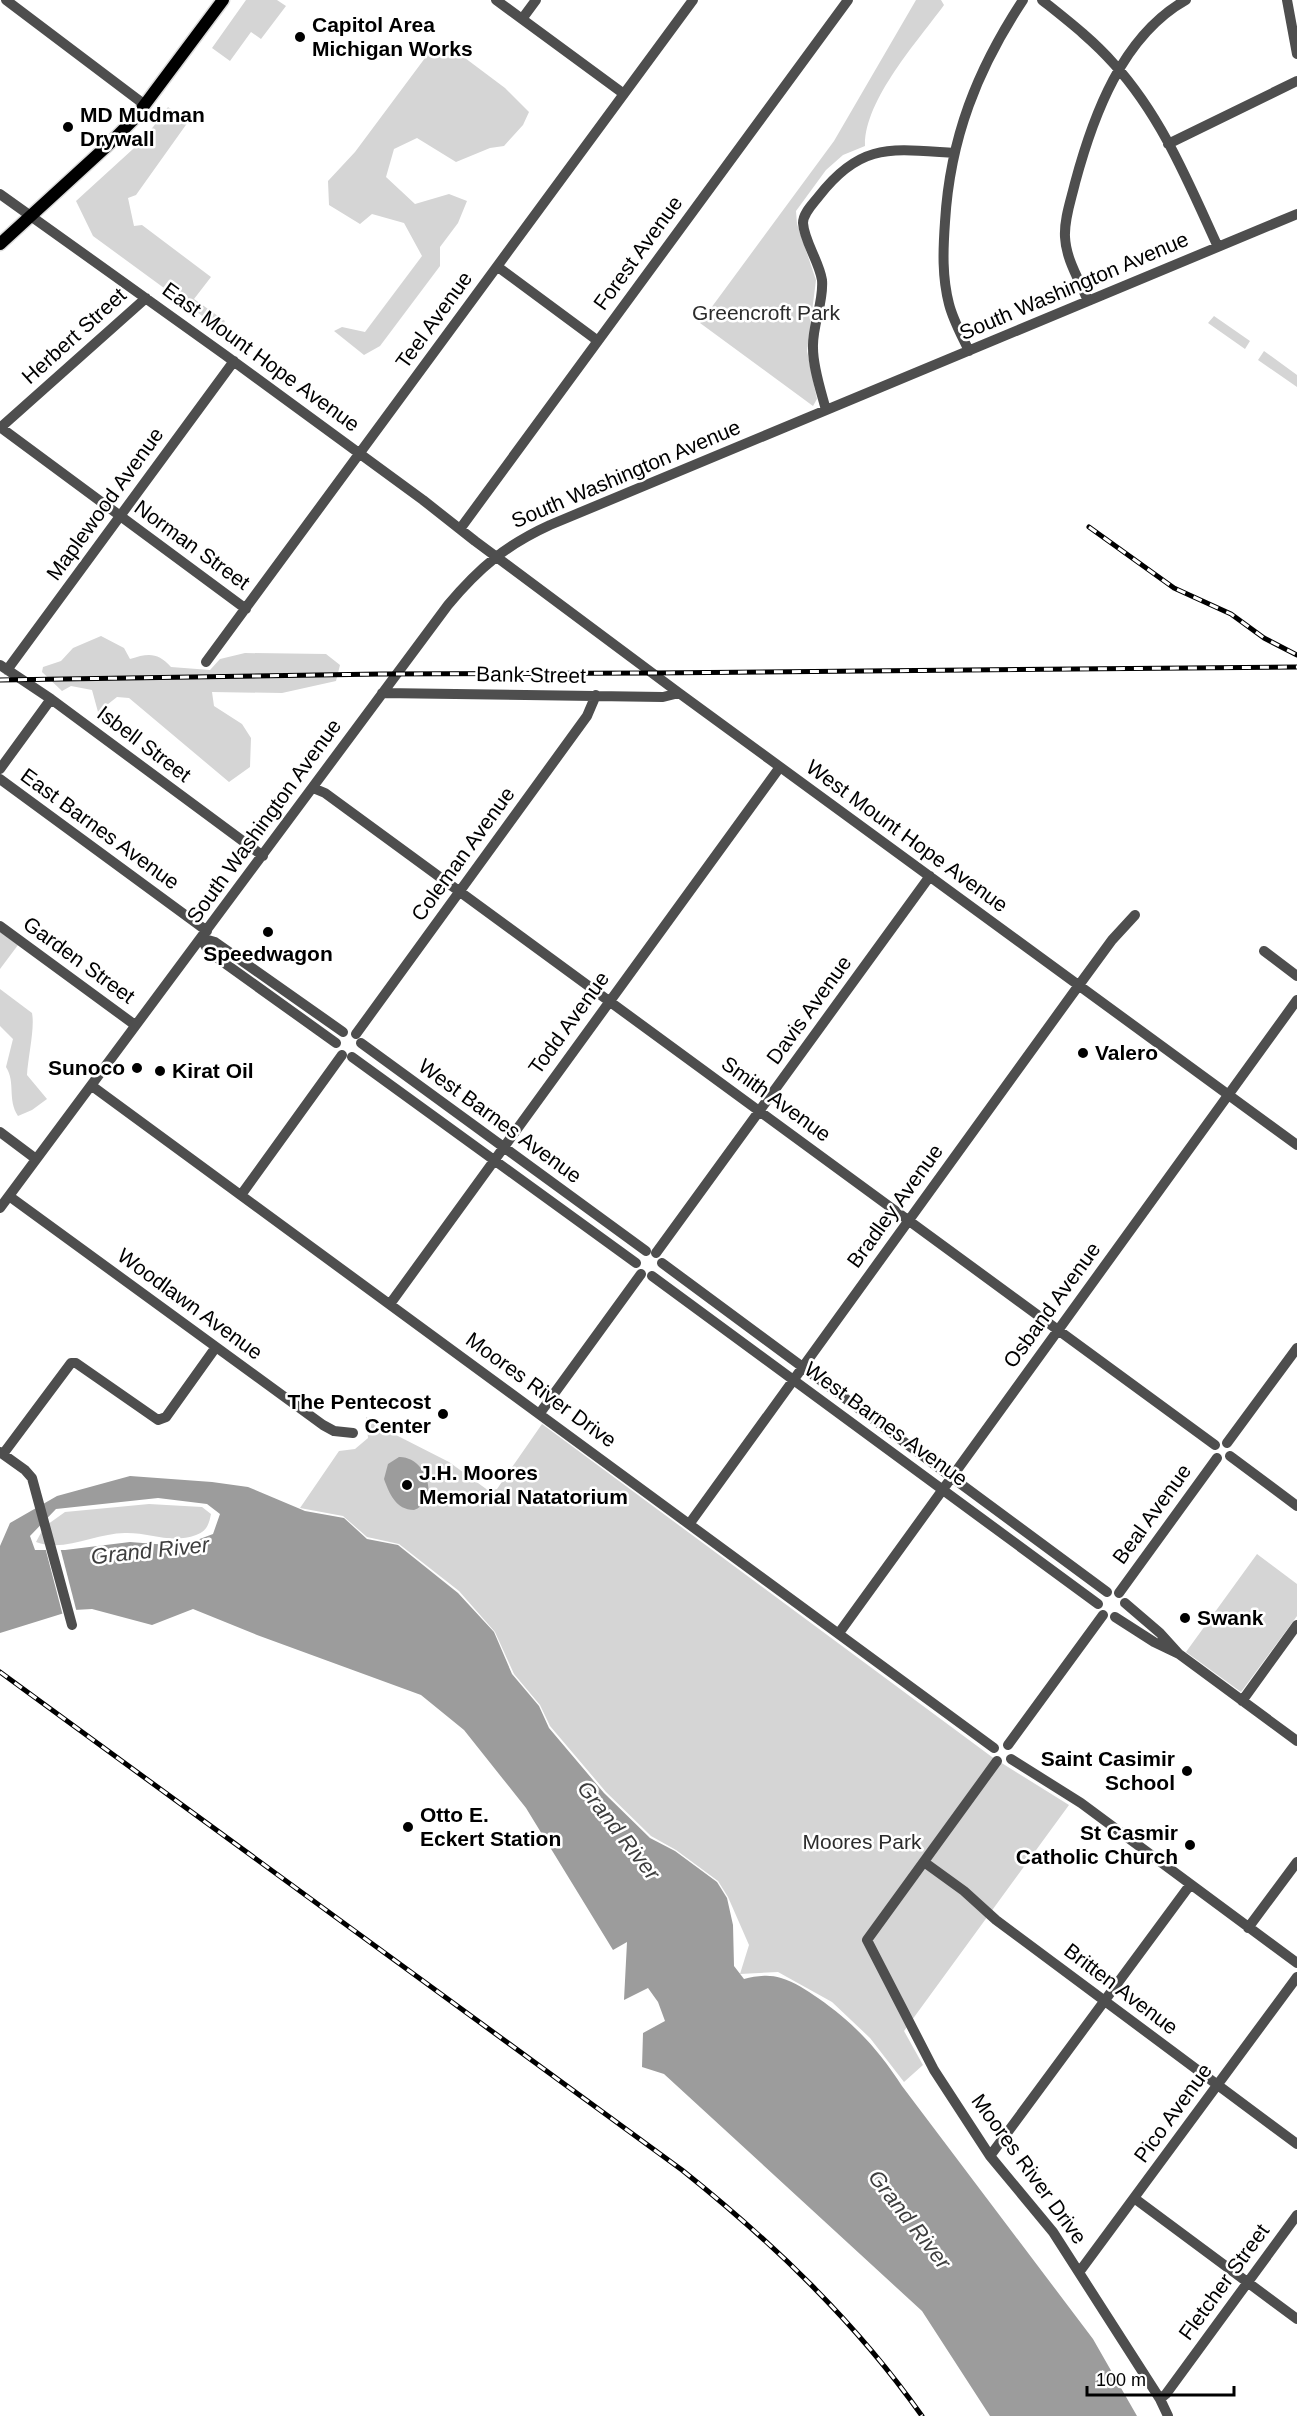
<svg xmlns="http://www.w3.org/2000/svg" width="1297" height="2416" font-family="Helvetica,sans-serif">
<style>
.green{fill:#d5d5d5}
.water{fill:#9c9c9c;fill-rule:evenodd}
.pier{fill:#fff}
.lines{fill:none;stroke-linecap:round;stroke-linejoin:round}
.major-casing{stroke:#dbdbdb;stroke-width:15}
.minor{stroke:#4e4e4e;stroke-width:10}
.major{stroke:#000;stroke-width:12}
.rail-casing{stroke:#000;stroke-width:5}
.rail{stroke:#fff;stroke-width:3;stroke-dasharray:9;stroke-linecap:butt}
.poi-dot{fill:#000;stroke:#fff;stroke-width:2}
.labels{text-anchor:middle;stroke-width:5;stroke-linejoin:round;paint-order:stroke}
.poi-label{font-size:21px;font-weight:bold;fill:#000;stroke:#fff;text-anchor:start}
.street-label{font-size:21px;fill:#000;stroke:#fff}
.park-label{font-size:21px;fill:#2c2c2c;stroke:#fff}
.water-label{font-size:22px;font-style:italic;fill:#3d3d3d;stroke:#fff}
</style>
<rect width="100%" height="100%" fill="#fff"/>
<path class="green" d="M 246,0 L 277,0 L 286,6 L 261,39 L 251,32 L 230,61 L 212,48 Z
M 916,0 L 941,0 L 944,5 C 918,41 864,100 865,146 L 843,155 L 826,170 L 796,211 L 797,224 L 816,280 L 807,351 L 817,399 L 813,406 L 700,323 L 834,141 Z
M 445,43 L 505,88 L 529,112 L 523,125 L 504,146 L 490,148 L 456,162 L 417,138 L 394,149 L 386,177 L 415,204 L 449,194 L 467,201 L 458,223 L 440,247 L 440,266 L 380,346 L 364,355 L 334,331 L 342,327 L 365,332 L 422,256 L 404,223 L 372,214 L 360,224 L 329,205 L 328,181 L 355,152 L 428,54 Z
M 168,107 L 188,122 L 136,195 L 128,198 L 134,226 L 142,225 L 211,277 L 194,299 L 225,321 L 220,329 L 93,236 L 76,201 L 144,139 Z
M 1214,316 L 1250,341 L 1245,349 L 1208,323 Z
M 1264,351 L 1297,375 L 1297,387 L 1258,360 Z
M 101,636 L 124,648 L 130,659 C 148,653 158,652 171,667 L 210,670 L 220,659 L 245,653 L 326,654 L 340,665 L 336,681 L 282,693 L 212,692 L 214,706 L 242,724 L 251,738 L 250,767 L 229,782 L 129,698 L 117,697 L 98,712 L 92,690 L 71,686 L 62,691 L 42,672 L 43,667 L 61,661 L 73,648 Z
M 0,932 L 18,945 L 0,969 Z
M 0,989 L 32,1013 C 35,1028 28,1057 27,1075 L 47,1099 L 32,1110 L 18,1116 C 7,1099 16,1083 6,1067 L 13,1039 L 0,1026 Z
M 366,1417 L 392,1433 L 449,1462 L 489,1491 L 497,1489 L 542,1424 L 992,1757 L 1069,1805 L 904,2031 L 923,2065 L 904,2082 L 870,2038 L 832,2002 L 778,1972 L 740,1974 L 749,1945 L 728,1897 L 718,1881 L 676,1850 L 651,1836 L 606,1792 L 550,1726 L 540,1705 L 514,1674 L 495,1632 L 459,1591 L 399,1544 L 367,1537 L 343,1516 L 300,1508 L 339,1451 L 355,1449 L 368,1438 Z
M 149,1504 L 202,1507 L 211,1514 C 209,1524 207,1531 196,1535 C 172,1544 151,1533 127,1533 C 98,1532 65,1553 36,1542 L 44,1527 L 65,1512 Z
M 1257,1554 L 1297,1584 L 1297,1616 L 1241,1692 L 1186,1652 Z"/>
<path class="water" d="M 399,1457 C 425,1456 442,1499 414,1510 C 396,1510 389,1493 384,1479 L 388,1464 Z
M 130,1476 L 212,1482 L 248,1487 L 305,1511 L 344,1518 L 367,1539 L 398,1545 L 458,1593 L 494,1632 L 512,1674 L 539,1706 L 549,1728 L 604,1793 L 650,1838 L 675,1851 L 717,1882 L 727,1898 L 733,1925 L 734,1966 L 744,1979 C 756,1976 769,1974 781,1978 C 795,1982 806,1990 818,1998 C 854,2023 878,2049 902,2086 L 1093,2339 L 1137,2416 L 990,2416 L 922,2311 L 664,2074 L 642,2067 L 643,2033 L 665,2021 L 658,2002 L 648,1988 L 624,2000 L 627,1942 L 613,1950 L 526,1808 L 464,1730 L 421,1695 L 257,1635 L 193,1609 L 152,1625 L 92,1609 L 74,1610 L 0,1633 L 0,1546 L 10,1523 L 57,1496 ZM 158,1498 L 207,1504 L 220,1514 L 213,1534 L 181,1546 L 130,1542 L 65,1550 L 35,1550 L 30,1536 L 56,1509 Z"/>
<path class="pier" d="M 45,1547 L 60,1547 L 77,1613 L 63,1616 Z"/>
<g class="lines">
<g class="major-casing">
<path id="major" d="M 0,244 L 107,146 L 134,119 L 223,0"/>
</g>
<path class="minor" d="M 6,0 L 145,105
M 496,0 L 624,94
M 1042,0 C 1067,20 1093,40 1114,64 C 1162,117 1189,184 1218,247
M 1287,0 L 1297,54
M 522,19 L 536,0
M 1168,144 L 1297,81
M 0,194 L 225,355 L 423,500 L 475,541 L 679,693 L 1297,1145
M 498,267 L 598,341
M 1088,301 C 1080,281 1066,260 1065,237 C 1064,219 1071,200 1075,183 C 1093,116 1122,36 1186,0
M 969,351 C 962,336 953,320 949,304 C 942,277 943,250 945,222 C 950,138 977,70 1023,0
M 826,410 C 821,391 813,368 813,348 C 812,325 824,303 822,280 C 819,261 804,241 803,223 C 803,213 813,204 819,196 C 861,142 891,149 954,153
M 0,427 L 246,609
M 0,428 L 146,298
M 460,529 L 848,0
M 206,662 L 693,0
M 0,665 L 51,699 L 263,856
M 7,670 L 234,361
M 382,693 L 663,697 L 679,693
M 0,769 L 51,699
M 0,779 L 207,931
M 313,788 L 325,793 L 1215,1445
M 0,926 L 135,1025
M 201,938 L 209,952 L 336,1043
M 201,938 L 215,942 L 343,1032
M 1264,951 L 1297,976
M 356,1034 L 587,716 L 596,695
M 361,1043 L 646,1251
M 352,1057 L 636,1263
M 92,1086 L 994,1748
M 0,1132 L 36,1159
M 241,1195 L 342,1055
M 9,1196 L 323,1425 L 334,1431 L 353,1433
M 0,1208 L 448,605 C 479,568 506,545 550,525 L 1297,214
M 656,1253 L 930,876
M 662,1263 L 1107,1592
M 652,1276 L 1098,1604
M 390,1304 L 780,767
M 540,1413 L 641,1274
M 1227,1443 L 1297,1348
M 0,1452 L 25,1470 L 32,1478 L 72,1625
M 3,1454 L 71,1363 L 76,1363 L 158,1420 L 166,1417 L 216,1347
M 1230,1456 L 1297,1506
M 690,1523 L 1071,996 L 1112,940 L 1135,915
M 1119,1593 L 1217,1458
M 1115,1617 L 1154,1642 L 1179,1654 L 1160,1633 L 1125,1603
M 839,1633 L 1297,1000
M 1179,1654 L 1297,1741
M 1242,1701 L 1297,1625
M 1008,1745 L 1103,1615
M 1011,1759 L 1081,1803 L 1297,1963
M 997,1761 L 867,1940 L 934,2070 L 990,2156 L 1053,2232 L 1160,2399 L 1168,2416
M 924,1862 L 964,1891 L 996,1920 L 1297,2144
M 1248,1928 L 1297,1862
M 990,2156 L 1190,1885
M 1134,2198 L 1297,2319
M 1080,2271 L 1297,1977
M 1160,2399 L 1166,2394 L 1297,2215"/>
<use href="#major" class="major"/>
<g class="rail-casing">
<path id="rail" d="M 1089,527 L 1174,588 L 1231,614 L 1264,638 L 1297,655
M 0,680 L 381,674 L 653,673 L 1297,667
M 0,1672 L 682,2170 C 772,2242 855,2321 922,2416"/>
</g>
<use href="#rail" class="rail"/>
</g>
<g class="poi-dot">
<circle cx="300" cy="37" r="6"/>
<circle cx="68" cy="127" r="6"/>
<circle cx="268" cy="932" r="6"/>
<circle cx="1083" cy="1053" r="6"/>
<circle cx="137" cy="1068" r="6"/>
<circle cx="160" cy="1071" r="6"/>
<circle cx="443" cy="1414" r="6"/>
<circle cx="407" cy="1485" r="6"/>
<circle cx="1185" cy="1618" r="6"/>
<circle cx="1187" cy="1771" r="6"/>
<circle cx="408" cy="1827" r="6"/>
<circle cx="1190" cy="1845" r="6"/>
</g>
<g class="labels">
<g class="poi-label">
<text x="312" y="32">Capitol Area<tspan x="312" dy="24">Michigan Works</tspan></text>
<text x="80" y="122">MD Mudman<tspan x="80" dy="24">Drywall</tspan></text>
<text x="268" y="961" text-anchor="middle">Speedwagon</text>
<text x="1095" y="1060">Valero</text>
<text x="125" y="1075" text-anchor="end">Sunoco</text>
<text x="172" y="1078">Kirat Oil</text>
<text x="431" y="1409" text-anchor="end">The Pentecost<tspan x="431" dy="24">Center</tspan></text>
<text x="419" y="1480">J.H. Moores<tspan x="419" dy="24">Memorial Natatorium</tspan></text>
<text x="1197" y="1625">Swank</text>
<text x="1175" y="1766" text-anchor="end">Saint Casimir<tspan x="1175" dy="24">School</tspan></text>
<text x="420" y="1822">Otto E.<tspan x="420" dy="24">Eckert Station</tspan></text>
<text x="1178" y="1840" text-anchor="end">St Casmir<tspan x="1178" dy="24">Catholic Church</tspan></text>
</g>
<g class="street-label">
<text transform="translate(638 253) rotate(-54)" y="7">Forest Avenue</text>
<text transform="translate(1074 286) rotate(-23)" y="7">South Washington Avenue</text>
<text transform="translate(434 320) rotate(-54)" y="7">Teel Avenue</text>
<text transform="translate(74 336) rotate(-42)" y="7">Herbert Street</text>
<text transform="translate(261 357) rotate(36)" y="7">East Mount Hope Avenue</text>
<text transform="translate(626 474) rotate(-23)" y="7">South Washington Avenue</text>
<text transform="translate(105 504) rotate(-54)" y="7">Maplewood Avenue</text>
<text transform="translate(192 545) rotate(36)" y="7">Norman Street</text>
<text transform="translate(531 675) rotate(1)" y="7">Bank Street</text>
<text transform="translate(144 744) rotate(37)" y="7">Isbell Street</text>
<text transform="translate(264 821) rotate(-54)" y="7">South Washington Avenue</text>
<text transform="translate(100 829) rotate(36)" y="7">East Barnes Avenue</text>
<text transform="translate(907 836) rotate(36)" y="7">West Mount Hope Avenue</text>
<text transform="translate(463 854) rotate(-54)" y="7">Coleman Avenue</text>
<text transform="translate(79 960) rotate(36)" y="7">Garden Street</text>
<text transform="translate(809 1010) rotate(-54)" y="7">Davis Avenue</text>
<text transform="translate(569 1023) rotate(-54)" y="7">Todd Avenue</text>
<text transform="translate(776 1099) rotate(36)" y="7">Smith Avenue</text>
<text transform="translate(500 1121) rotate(36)" y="7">West Barnes Avenue</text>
<text transform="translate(895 1206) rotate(-54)" y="7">Bradley Avenue</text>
<text transform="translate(190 1304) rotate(36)" y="7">Woodlawn Avenue</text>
<text transform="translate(1052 1305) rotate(-54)" y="7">Osband Avenue</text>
<text transform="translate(541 1390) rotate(36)" y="7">Moores River Drive</text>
<text transform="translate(886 1424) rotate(36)" y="7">West Barnes Avenue</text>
<text transform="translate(1152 1514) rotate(-54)" y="7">Beal Avenue</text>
<text transform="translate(1121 1989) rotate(37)" y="7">Britten Avenue</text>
<text transform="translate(1173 2113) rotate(-54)" y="7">Pico Avenue</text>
<text transform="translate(1029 2169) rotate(54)" y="7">Moores River Drive</text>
<text transform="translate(1224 2282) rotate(-54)" y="7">Fletcher Street</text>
</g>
<g class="park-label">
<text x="766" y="320">Greencroft Park</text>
<text x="862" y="1849">Moores Park</text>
</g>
<g class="water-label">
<text transform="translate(150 1550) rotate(-6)" y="8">Grand River</text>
<text transform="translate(619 1830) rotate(52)" y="8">Grand River</text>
<text transform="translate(910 2219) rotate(52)" y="8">Grand River</text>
</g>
</g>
<path d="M1087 2386v9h147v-9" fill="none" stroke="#000000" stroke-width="3"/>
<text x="1096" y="2386" font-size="18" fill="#000000" stroke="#ffffff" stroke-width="4.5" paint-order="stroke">100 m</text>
</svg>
